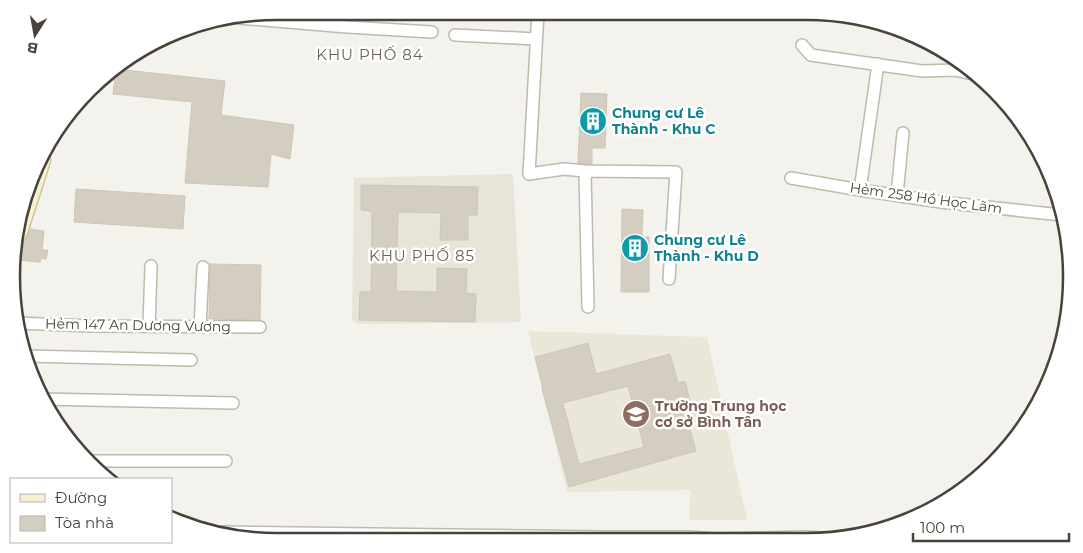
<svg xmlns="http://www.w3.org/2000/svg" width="1083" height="553" font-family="Montserrat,sans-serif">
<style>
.residential{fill:#e7e4da}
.education{fill:#ebe7d8}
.building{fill:#d4cec2;stroke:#cec6b6;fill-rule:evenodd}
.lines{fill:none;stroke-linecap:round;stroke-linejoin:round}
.minor-casing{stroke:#bebaaf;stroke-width:14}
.secondary-casing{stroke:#cec5a1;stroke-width:19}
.minor{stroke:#fff;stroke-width:11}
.secondary{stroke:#f8f1d1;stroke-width:16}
.labels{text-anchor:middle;stroke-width:5;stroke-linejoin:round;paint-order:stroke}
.culture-label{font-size:14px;font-weight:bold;fill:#0d838f;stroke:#fff;text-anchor:start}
.street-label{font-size:14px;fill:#47433a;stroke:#fff}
.education-label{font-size:14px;font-weight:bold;fill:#785e54;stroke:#fff;text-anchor:start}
.neighbourhood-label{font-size:15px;letter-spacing:1px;fill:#696153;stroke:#fff}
.rim{fill:none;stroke:#47433a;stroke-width:2.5}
</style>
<rect width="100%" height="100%" fill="#f4f2ec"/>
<path class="residential" d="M 513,174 L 521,322 L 360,324 L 352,320 L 354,178 Z"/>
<path class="education" d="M 528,331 L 707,337 L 747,520 L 689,520 L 690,490 L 567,492 Z"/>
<path class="building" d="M 116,69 L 225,81 L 221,115 L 294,125 L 290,159 L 271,154 L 268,187 L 185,183 L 192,102 L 113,94 Z
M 581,93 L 607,94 L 605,148 L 592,148 L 592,164 L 578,163 Z
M 361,185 L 478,187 L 477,215 L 468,215 L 468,240 L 440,240 L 441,213 L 398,212 L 396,291 L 437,292 L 437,268 L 467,269 L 466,293 L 476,294 L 475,322 L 359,320 L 360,292 L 371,292 L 372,211 L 361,210 Z
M 76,189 L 185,196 L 183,229 L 74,222 Z
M 622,209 L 643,210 L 642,237 L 649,237 L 649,292 L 621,292 Z
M 30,229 L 44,231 L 42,250 L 48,250 L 46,259 L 41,258 L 40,262 L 17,260 L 18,247 L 23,248 L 24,241 L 28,235 Z
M 210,264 L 261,265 L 260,320 L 209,319 Z
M 588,343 L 596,374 L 670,354 L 678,383 L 685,381 L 695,421 L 688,422 L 696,451 L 569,487 L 542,389 L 543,389 L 535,357 ZM 628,386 L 644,447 L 579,464 L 563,403 Z"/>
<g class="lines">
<g class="minor-casing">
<path id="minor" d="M 538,12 L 529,174 L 564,169 L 585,171 L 588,307
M 239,18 L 347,27 L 432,32
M 455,35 L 536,39
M 802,45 L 811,55 L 922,71 L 955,70 L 968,73
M 585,171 L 676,172 L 669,279
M 791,178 L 860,190 L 941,202 L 1061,215
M 860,190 L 878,64
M 897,195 L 903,133
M 17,323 L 90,326 L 260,327
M 149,326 L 151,266
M 200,327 L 203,267
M 27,356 L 191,360
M 42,399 L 233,403
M 87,461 L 226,461
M 224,532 L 608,537 L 688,537 L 717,539 L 806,537 L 830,539"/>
</g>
<g class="secondary-casing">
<path id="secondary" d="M 19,232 L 42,160"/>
</g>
<use href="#minor" class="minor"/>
<use href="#secondary" class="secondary"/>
</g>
<defs>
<g id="building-disc" transform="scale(1.4375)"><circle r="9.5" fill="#0f9aa8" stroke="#fff"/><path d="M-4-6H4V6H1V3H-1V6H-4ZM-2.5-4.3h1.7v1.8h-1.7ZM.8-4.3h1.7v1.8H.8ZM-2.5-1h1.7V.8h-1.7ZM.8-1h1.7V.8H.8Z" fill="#fff"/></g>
<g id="school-disc" transform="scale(1.4375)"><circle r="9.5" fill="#8d6e63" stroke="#fff"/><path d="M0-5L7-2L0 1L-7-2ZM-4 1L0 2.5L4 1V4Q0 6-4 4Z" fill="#fff"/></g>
</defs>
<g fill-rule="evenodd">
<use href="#building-disc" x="593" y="121"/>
<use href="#building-disc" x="635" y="248"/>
<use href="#school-disc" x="636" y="414"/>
</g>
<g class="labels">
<g class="culture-label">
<text x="612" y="118">Chung cư Lê<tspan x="612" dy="16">Thành - Khu C</tspan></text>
<text x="654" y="245">Chung cư Lê<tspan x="654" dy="16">Thành - Khu D</tspan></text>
</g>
<g class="street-label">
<text transform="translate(926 198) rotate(8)" y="5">Hẻm 258 Hồ Học Lãm</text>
<text transform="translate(138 325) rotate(1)" y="5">Hẻm 147 An Dương Vương</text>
</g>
<g class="education-label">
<text x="655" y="411">Trường Trung học<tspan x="655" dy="16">cơ sở Bình Tân</tspan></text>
</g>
<g class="neighbourhood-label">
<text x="370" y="60">KHU PHỐ 84</text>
<text x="422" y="261">KHU PHỐ 85</text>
</g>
</g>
<path d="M0 0H1083V553H0ZM276 20H807A256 256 0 0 1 1063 276V277A256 256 0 0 1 807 533H276A256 256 0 0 1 20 277V276A256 256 0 0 1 276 20Z" fill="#fff" fill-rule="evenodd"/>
<path class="rim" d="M276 20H807A256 256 0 0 1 1063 276V277A256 256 0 0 1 807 533H276A256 256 0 0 1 20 277V276A256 256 0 0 1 276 20Z"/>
<rect x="10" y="478" width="162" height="65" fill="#ffffff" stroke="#b5b4b0"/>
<rect x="20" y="494" width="25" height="8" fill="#f8f1d1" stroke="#b5b4b0"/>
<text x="55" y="503" font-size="15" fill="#47433a">Đường</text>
<rect x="20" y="516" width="25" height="15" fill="#d4cec2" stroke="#b5b4b0"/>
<text x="55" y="528" font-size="15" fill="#47433a">Tòa nhà</text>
<g transform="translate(35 35) rotate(191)" stroke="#ffffff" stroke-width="4" paint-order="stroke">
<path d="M0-4L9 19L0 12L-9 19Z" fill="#47433a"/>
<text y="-8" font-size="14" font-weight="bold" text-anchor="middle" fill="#47433a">B</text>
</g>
<path d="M913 533v8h156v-8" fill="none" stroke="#47433a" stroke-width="2.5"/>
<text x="920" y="533" font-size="15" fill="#47433a" stroke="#ffffff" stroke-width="4" paint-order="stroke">100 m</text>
</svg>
